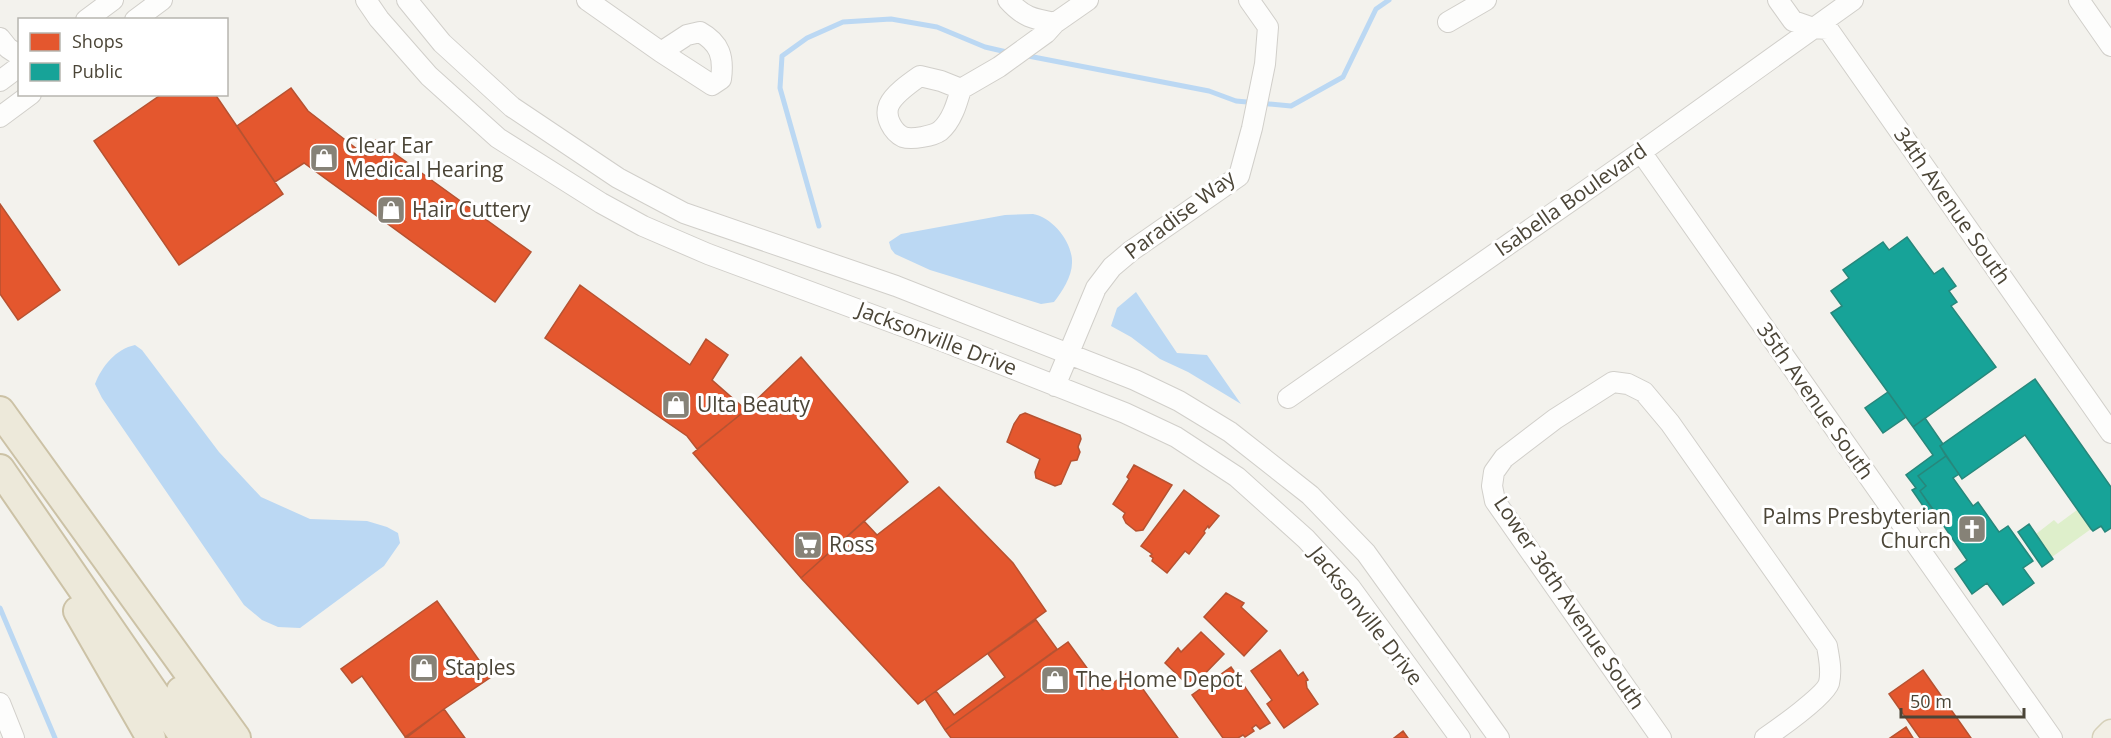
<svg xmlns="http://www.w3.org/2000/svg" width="2111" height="738" font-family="'Open Sans',sans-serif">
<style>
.green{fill:#deefcb}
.water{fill:#bbd8f3}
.shops{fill:#e4572e;stroke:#b65231;stroke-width:1.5}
.public{fill:#17a398;stroke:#27877b;stroke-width:1.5}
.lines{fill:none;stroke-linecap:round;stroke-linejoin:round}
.stream{stroke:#bbd8f3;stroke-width:5}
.minor-casing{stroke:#d1cfca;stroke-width:22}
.major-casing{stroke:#d6d0b9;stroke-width:27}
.highway-casing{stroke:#ccc2a6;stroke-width:32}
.minor{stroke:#fdfdfc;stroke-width:20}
.major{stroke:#f2efe5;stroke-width:24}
.highway{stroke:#ede9da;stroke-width:28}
.labels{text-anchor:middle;stroke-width:6;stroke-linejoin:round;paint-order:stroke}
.poi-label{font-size:21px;fill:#4b4537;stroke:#fff;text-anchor:start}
.street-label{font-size:21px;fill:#4b4537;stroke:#fff}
</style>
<rect width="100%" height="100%" fill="#f3f2ed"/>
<path class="green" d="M 2077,510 L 2091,529 L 2052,557 L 2036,534 L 2054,520 L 2058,524 Z"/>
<path class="water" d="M 1033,214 C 1052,217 1073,242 1072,263 C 1072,276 1062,292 1054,302 L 1041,304 L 930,270 L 895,254 L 891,249 L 889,242 L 901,234 L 1005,215 Z
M 1136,292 L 1177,353 L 1207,355 L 1241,404 L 1188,372 L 1160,359 L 1131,337 L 1111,326 L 1117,308 Z
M 135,345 L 142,350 L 219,452 L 261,497 L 310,519 L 367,521 L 387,527 L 398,533 L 400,543 L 384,566 L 300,628 L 278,627 L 262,620 L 244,605 L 102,398 L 95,384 C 102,366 116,349 135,345 Z"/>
<path class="shops" d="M 291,88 L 308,111 L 366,156 L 376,140 L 531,252 L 495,302 L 304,163 L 275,182 L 237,126 Z
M 162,94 L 215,94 L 283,194 L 179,265 L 94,141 Z
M 0,204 L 60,290 L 18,320 L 0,294 Z
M 580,285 L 690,365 L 706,339 L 728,355 L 712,380 L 746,410 L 697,449 L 687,436 L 545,338 Z
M 801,357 L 908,482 L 801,578 L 693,453 L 746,410 Z
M 1025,413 L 1080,435 L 1081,439 L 1078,447 L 1080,452 L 1077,460 L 1071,461 L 1061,484 L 1055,486 L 1036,478 L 1035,472 L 1040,459 L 1007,442 L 1014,424 L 1020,415 Z
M 1134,465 L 1172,485 L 1143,530 L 1136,531 L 1126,523 L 1123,517 L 1125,513 L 1113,504 L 1129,479 L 1127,477 Z
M 939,487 L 1013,563 L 1046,611 L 918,704 L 801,578 L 864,521 L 877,535 Z
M 1184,490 L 1219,516 L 1209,528 L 1208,526 L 1204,531 L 1205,533 L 1189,554 L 1185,551 L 1167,573 L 1152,561 L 1153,558 L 1150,556 L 1152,554 L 1141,546 Z
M 1226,593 L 1244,603 L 1241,607 L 1267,631 L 1244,656 L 1204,617 Z
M 437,601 L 491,677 L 444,709 L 406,738 L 362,676 L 352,683 L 341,669 Z
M 1036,620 L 1057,649 L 945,730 L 925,699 L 936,691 L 954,715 L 1005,677 L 988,654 Z
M 1201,632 L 1224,654 L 1191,688 L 1165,663 L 1178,648 L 1181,652 Z
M 1068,642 L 1103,690 L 1130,671 L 1178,738 L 951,738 L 945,730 Z
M 1280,650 L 1298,676 L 1303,672 L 1308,680 L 1306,681 L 1307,688 L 1318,704 L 1284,728 L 1267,704 L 1272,700 L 1251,671 Z
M 1231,667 L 1270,723 L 1260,729 L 1256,725 L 1252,728 L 1254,731 L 1245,737 L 1243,735 L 1238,738 L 1223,738 L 1192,695 Z
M 1923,670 L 1971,738 L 1920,738 L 1889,694 Z
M 444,709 L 465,738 L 406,738 L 405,737 Z
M 1906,727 L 1913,738 L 1890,738 Z
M 1403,731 L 1408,738 L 1394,738 Z"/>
<path class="public" d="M 1907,237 L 1934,274 L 1943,268 L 1956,286 L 1949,291 L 1957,302 L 1951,306 L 1996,367 L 1913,427 L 1831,313 L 1842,306 L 1831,291 L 1849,278 L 1843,270 L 1883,242 L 1889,250 Z
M 2035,379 L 2111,487 L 2111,528 L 2105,532 L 2101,526 L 2093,531 L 2091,529 L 2025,435 L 1962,479 L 1940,446 Z
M 1888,392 L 1906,417 L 1883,433 L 1865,408 Z
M 1925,418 L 1943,444 L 1940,446 L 1946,456 L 1918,476 L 1926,486 L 1920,491 L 1935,512 L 1930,516 L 1912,490 L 1916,488 L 1906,475 L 1933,455 L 1913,427 Z
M 1946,456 L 1959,474 L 1953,478 L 1973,506 L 1978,502 L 1999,532 L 2008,526 L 2033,561 L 2023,568 L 2034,583 L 2003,605 L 1987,583 L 1972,594 L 1955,569 L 1967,560 L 1920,491 L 1926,486 L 1918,476 Z
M 2029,524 L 2053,559 L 2042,567 L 2018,532 Z"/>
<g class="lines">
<path class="stream" d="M 1023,55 L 1209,91 L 1236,101 L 1291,106 L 1343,77 L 1376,9 L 1389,0
M 819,226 L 780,88 L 782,56 L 807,38 L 843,22 L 891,19 L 937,27 L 985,47 L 1011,53
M 0,608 L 55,738"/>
<g class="minor-casing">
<path id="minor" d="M 366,0 L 379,19 L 429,76 L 498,138 L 601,203 L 643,226 L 708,254 L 940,340 L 1125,413 L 1176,437 L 1237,477 L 1306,539 L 1350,587 L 1460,738
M 407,0 L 442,43 L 512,107 L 618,178 L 684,213 L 896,286 L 1135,380 L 1179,401 L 1230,432 L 1310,495 L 1366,553 L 1499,738
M 587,0 L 661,52 L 712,85 L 721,79 C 724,57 720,43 700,32 L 687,35 L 661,52
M 1008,0 C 1023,17 1033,19 1055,23
M 1778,0 L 1793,21 L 1813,28 L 1828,29 L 2111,433
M 2079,0 L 2111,46
M 86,20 L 113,0
M 135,20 L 162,0
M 1448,22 L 1486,0
M 0,38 L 8,48 L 20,56
M 0,81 L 20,66
M 961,89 C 957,103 952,121 940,131 C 933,136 912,140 903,137 C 893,132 884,117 889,105 C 894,94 910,83 920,76 L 941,81 L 961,89 L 999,67 L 1046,33 L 1055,23 L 1088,0
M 0,117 L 31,94
M 1641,152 L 2052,738
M 1055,386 L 1096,288 L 1112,267 L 1131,251 L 1239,176 L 1252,128 L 1265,64 L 1268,27 L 1249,0
M 1288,398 L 1641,152 L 1853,0
M 0,703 L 14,738
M 1661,738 L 1495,501 L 1492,486 L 1494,472 L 1504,458 L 1555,419 L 1613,382 L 1628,384 L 1644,392 L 1670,423 L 1827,646 C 1829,658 1832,670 1829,683 C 1825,696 1778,729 1765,738"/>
</g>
<g class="major-casing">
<path id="major" d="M 2105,738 L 2111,732"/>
</g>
<g class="highway-casing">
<path id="highway" d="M 0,411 L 236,738
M 0,469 L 185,738
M 78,611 L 151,738
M 181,691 L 210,738"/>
</g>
<use href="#minor" class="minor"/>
<use href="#major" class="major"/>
<use href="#highway" class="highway"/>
</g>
<defs>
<g id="shop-square" transform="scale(1.5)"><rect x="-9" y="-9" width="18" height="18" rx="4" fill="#868277" stroke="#fff"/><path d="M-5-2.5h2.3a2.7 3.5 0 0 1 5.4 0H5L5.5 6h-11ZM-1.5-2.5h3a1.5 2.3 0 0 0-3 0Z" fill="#fff"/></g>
<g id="church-square" transform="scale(1.5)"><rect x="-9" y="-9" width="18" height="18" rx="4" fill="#868277" stroke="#fff"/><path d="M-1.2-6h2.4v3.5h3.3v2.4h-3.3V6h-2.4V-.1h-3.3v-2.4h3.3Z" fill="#fff"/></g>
<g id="supermarket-square" transform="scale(1.5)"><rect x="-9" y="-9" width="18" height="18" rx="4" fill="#868277" stroke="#fff"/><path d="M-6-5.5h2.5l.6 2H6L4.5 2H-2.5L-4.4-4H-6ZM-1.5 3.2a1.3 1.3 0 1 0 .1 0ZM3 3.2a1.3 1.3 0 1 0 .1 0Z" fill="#fff"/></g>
</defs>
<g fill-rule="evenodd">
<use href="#shop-square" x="324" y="158"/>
<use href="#shop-square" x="391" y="210"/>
<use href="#shop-square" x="676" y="405"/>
<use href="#church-square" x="1972" y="529"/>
<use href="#supermarket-square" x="808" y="545"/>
<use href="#shop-square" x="424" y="668"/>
<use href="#shop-square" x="1055" y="680"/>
</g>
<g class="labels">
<g class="poi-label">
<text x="345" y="153">Clear Ear<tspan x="345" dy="24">Medical Hearing</tspan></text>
<text x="412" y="217">Hair Cuttery</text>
<text x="697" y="412">Ulta Beauty</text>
<text x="1951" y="524" text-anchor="end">Palms Presbyterian<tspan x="1951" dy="24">Church</tspan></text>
<text x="829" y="552">Ross</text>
<text x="445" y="675">Staples</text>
<text x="1076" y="687">The Home Depot</text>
</g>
<g class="street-label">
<text transform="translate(1571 200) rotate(-35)" y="7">Isabella Boulevard</text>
<text transform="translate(1952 206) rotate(55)" y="7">34th Avenue South</text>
<text transform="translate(1180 215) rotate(-37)" y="7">Paradise Way</text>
<text transform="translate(937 339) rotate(21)" y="7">Jacksonville Drive</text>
<text transform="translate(1815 401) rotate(55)" y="7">35th Avenue South</text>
<text transform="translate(1569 603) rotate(56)" y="7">Lower 36th Avenue South</text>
<text transform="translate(1366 616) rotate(52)" y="7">Jacksonville Drive</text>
</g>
</g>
<rect x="18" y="18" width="210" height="78" fill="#ffffff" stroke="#b7b5af" stroke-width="1.5"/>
<rect x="30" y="33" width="30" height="18" fill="#e4572e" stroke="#b7b5af" stroke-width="1.5"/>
<text x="72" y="48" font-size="18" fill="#4b4537">Shops</text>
<rect x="30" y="63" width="30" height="18" fill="#17a398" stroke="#b7b5af" stroke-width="1.5"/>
<text x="72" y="78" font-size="18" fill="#4b4537">Public</text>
<path d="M1901 708v9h123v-9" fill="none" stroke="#4b4537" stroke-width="3"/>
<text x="1910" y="708" font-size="18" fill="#4b4537" stroke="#ffffff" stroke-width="4.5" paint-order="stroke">50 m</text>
</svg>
